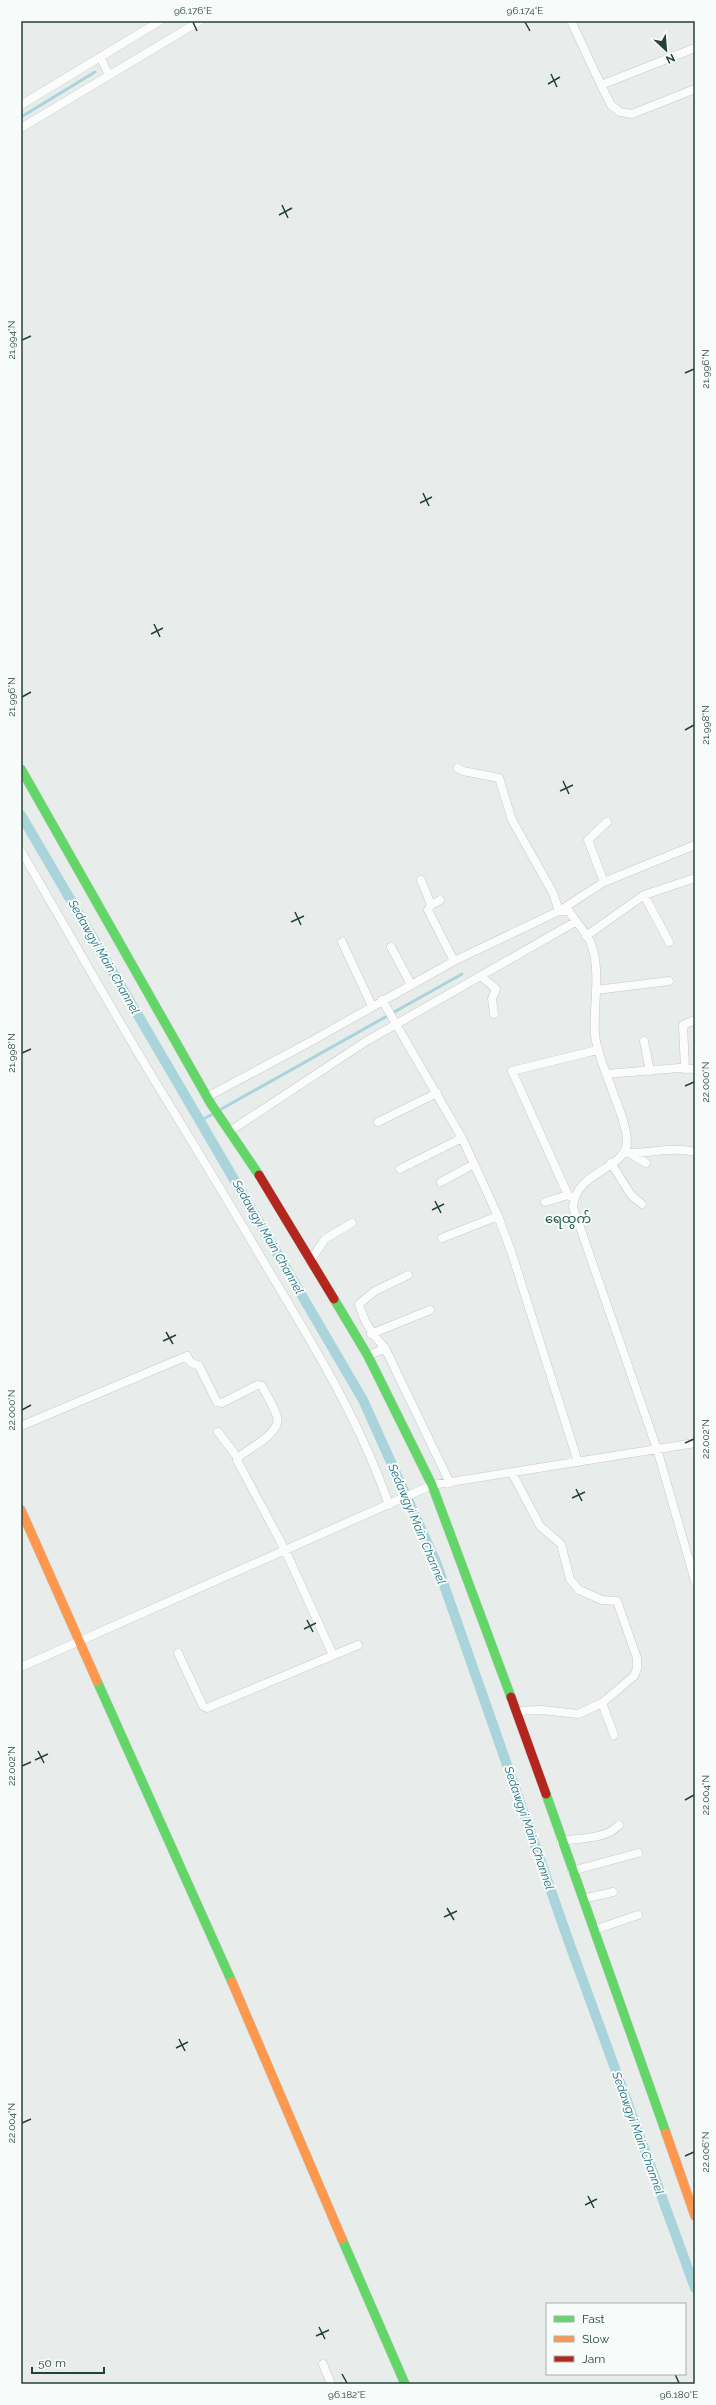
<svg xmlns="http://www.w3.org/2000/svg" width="716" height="2405" font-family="Raleway,'Noto Sans Myanmar',sans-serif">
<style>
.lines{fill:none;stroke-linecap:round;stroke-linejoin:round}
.stream{stroke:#a9d4db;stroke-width:3}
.canal{stroke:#a9d4db;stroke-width:10}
.street-casing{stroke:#c5cac8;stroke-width:9}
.fast-casing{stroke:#c3cbc8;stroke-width:10}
.slow-casing{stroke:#c3cbc8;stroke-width:10}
.jam-casing{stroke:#c3cbc8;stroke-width:10}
.street{stroke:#fcfcfc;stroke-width:8}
.fast{stroke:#63d668;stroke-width:9}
.slow{stroke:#ff974d;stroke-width:9}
.jam{stroke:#b3261e;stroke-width:9}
.ticks{fill:none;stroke:#24423a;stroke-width:1.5}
.labels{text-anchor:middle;stroke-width:4;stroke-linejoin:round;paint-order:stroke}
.water-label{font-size:12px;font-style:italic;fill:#1c6f80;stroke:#f7fbf9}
.quarter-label{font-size:13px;fill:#1f5548;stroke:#f7fbf9}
.neatline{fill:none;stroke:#24423a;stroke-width:1.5}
.ticks-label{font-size:10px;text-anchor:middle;fill:#24423a}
</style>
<rect width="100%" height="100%" fill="#e8edeb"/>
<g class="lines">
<path class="stream" d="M 21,117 L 95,72
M 200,1121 L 462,974"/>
<path class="canal" d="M 21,815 L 363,1400 L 436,1562 L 570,1945 L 695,2288"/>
<g class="street-casing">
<path id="street" d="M 571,21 L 601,85 L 611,105 L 620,112 L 632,114 L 695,89
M 100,57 L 109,75
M 601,85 L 695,48
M 21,105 L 160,21
M 21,128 L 200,21
M 458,768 L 463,771 L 499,778 L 512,820 L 553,893 L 559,911 L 569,911 C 575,921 585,931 590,941 C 602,970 593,1004 595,1035 C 597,1052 604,1068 610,1084 C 615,1099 631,1134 626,1148 C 617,1171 576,1173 573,1207 L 657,1449 L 695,1581
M 21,851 C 67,929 111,1009 158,1086 C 192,1142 226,1197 259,1254 C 307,1335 358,1415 389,1505
M 421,880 L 431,905
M 604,882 L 588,840 L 607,822
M 644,895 L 669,942
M 440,900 L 431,905 L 428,910 L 454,961
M 586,936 L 644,895 L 695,878
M 342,942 L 372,1006
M 391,947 L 411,984
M 481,976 L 496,989 L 492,999 L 494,1014
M 596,990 L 669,981
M 382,1000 L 462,1138 L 498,1216 L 512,1254 L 578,1462
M 644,1041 L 650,1071
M 685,1069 L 683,1025 L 695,1020
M 606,1074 L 679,1068 L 695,1069
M 207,1097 L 308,1043 L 454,961 L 559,911 L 604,882 L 695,845
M 378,1122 L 437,1093
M 230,1131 L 365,1042 L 575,922
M 623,1153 C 647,1154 672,1146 695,1152
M 631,1154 L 646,1163
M 611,1163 L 631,1195 L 642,1204
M 400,1169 L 462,1138
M 441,1182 L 474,1164
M 573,1198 L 568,1195 L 512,1071 L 597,1050
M 545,1202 L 568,1195
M 442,1238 L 498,1216
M 311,1260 L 325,1239 L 352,1223
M 408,1275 L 375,1291 L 359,1304 C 364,1322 372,1334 385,1348 L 450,1483
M 371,1334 L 430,1310
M 368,1356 L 385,1348
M 21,1426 L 187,1356 L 190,1362 L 199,1366 L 217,1402 L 222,1403 L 257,1385 L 262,1386 C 267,1396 274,1406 277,1417 C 282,1432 250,1448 240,1456 L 237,1460 L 285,1550 L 333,1655
M 218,1432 L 238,1458
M 512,1473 L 540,1526 L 561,1544 L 570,1579 L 579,1590 L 602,1600 L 617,1601 L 637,1658 L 637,1669 L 634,1676 L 602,1703 L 578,1714 L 542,1710 L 516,1711
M 178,1653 L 203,1706 L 207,1708 L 358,1645
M 21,1667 L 432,1485 L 695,1443
M 602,1703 L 614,1735
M 561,1841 C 579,1838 607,1839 619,1825
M 572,1871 L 638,1853
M 583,1899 L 613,1892
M 594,1930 L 638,1915
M 323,2364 L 331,2384"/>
</g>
<g class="fast-casing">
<path id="fast" d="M 21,769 L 211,1104 L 259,1175
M 334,1299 L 368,1356 L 432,1485 L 511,1697
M 97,1681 L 232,1982
M 546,1794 L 666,2133
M 342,2239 L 405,2384"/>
</g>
<g class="slow-casing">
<path id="slow" d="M 21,1510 L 97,1681
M 232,1982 L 342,2239
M 666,2133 L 695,2216"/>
</g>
<g class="jam-casing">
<path id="jam" d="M 259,1175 L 334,1299
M 511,1697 L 546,1794"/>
</g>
<use href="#street" class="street"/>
<use href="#fast" class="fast"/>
<use href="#slow" class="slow"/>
<use href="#jam" class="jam"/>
</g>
<path class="ticks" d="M 193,22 L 197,31M 525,22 L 530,31M 551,74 L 557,87M 548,84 L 560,77M 282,205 L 288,218M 279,215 L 292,208M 22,340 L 31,336M 685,373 L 694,369M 423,493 L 429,506M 420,503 L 432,497M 154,624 L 160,637M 151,634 L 163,628M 22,697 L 31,692M 685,730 L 694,725M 563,781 L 569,794M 560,791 L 573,785M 295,912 L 301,925M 291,922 L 304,916M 22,1053 L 31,1049M 685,1086 L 694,1082M 435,1201 L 441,1213M 432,1210 L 444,1204M 166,1332 L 173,1344M 163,1341 L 176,1335M 22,1410 L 31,1405M 685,1443 L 694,1439M 576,1489 L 582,1501M 572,1498 L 585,1492M 307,1620 L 313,1632M 304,1629 L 316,1623M 38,1751 L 44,1763M 35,1760 L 48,1754M 22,1766 L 31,1762M 685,1800 L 694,1795M 447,1908 L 454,1920M 444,1917 L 457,1911M 179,2039 L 185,2051M 176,2048 L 188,2042M 22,2123 L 31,2119M 685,2156 L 694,2152M 588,2196 L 594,2208M 585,2205 L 597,2199M 319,2327 L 325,2339M 316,2336 L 329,2330M 342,2374 L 347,2383M 675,2374 L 679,2383"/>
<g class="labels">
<g class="water-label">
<text transform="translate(104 957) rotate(60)" y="4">Sedawgyi Main Channel</text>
<text transform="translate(268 1237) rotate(60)" y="4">Sedawgyi Main Channel</text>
<text transform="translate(417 1524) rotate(67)" y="4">Sedawgyi Main Channel</text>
<text transform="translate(529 1828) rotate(71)" y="4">Sedawgyi Main Channel</text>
<text transform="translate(638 2133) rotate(70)" y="4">Sedawgyi Main Channel</text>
</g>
<g class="quarter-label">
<text x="568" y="1223">ရေထွက်</text>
</g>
</g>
<rect width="716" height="2405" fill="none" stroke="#f7fbf9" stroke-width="44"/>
<rect x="546" y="2303" width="140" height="72" fill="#f7fbf9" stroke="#a3b1ad"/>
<rect x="554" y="2316" width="20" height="6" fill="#63d668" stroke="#a3b1ad"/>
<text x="582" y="2323" font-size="12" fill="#24423a">Fast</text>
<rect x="554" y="2336" width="20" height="6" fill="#ff974d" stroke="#a3b1ad"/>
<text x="582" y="2343" font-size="12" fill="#24423a">Slow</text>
<rect x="554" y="2356" width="20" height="6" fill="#b3261e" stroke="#a3b1ad"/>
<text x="582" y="2363" font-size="12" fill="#24423a">Jam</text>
<g transform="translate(666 50) rotate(154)" stroke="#f7fbf9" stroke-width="3" paint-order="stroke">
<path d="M0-3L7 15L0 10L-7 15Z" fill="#24423a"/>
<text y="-6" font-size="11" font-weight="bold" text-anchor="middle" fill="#24423a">N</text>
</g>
<path d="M32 2367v6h72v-6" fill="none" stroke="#24423a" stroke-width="2"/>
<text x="38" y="2367" font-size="12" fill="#24423a" stroke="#f7fbf9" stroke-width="3" paint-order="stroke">50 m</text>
<rect x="22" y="22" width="672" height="2361" class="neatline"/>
<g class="ticks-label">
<text x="193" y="14">96.176°E</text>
<text x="525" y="14">96.174°E</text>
<text transform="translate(11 340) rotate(-90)" y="4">21.994°N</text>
<text transform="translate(705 369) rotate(-90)" y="4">21.996°N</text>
<text transform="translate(11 697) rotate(-90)" y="4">21.996°N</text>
<text transform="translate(705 725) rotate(-90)" y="4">21.998°N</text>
<text transform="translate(11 1053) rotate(-90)" y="4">21.998°N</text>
<text transform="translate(705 1082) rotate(-90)" y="4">22.000°N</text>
<text transform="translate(11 1410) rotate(-90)" y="4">22.000°N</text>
<text transform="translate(705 1439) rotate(-90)" y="4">22.002°N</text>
<text transform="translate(11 1766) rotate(-90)" y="4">22.002°N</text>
<text transform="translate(705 1795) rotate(-90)" y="4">22.004°N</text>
<text transform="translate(11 2123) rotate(-90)" y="4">22.004°N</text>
<text transform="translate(705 2152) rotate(-90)" y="4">22.006°N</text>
<text x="347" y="2398">96.182°E</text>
<text x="679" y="2398">96.180°E</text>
</g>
</svg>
